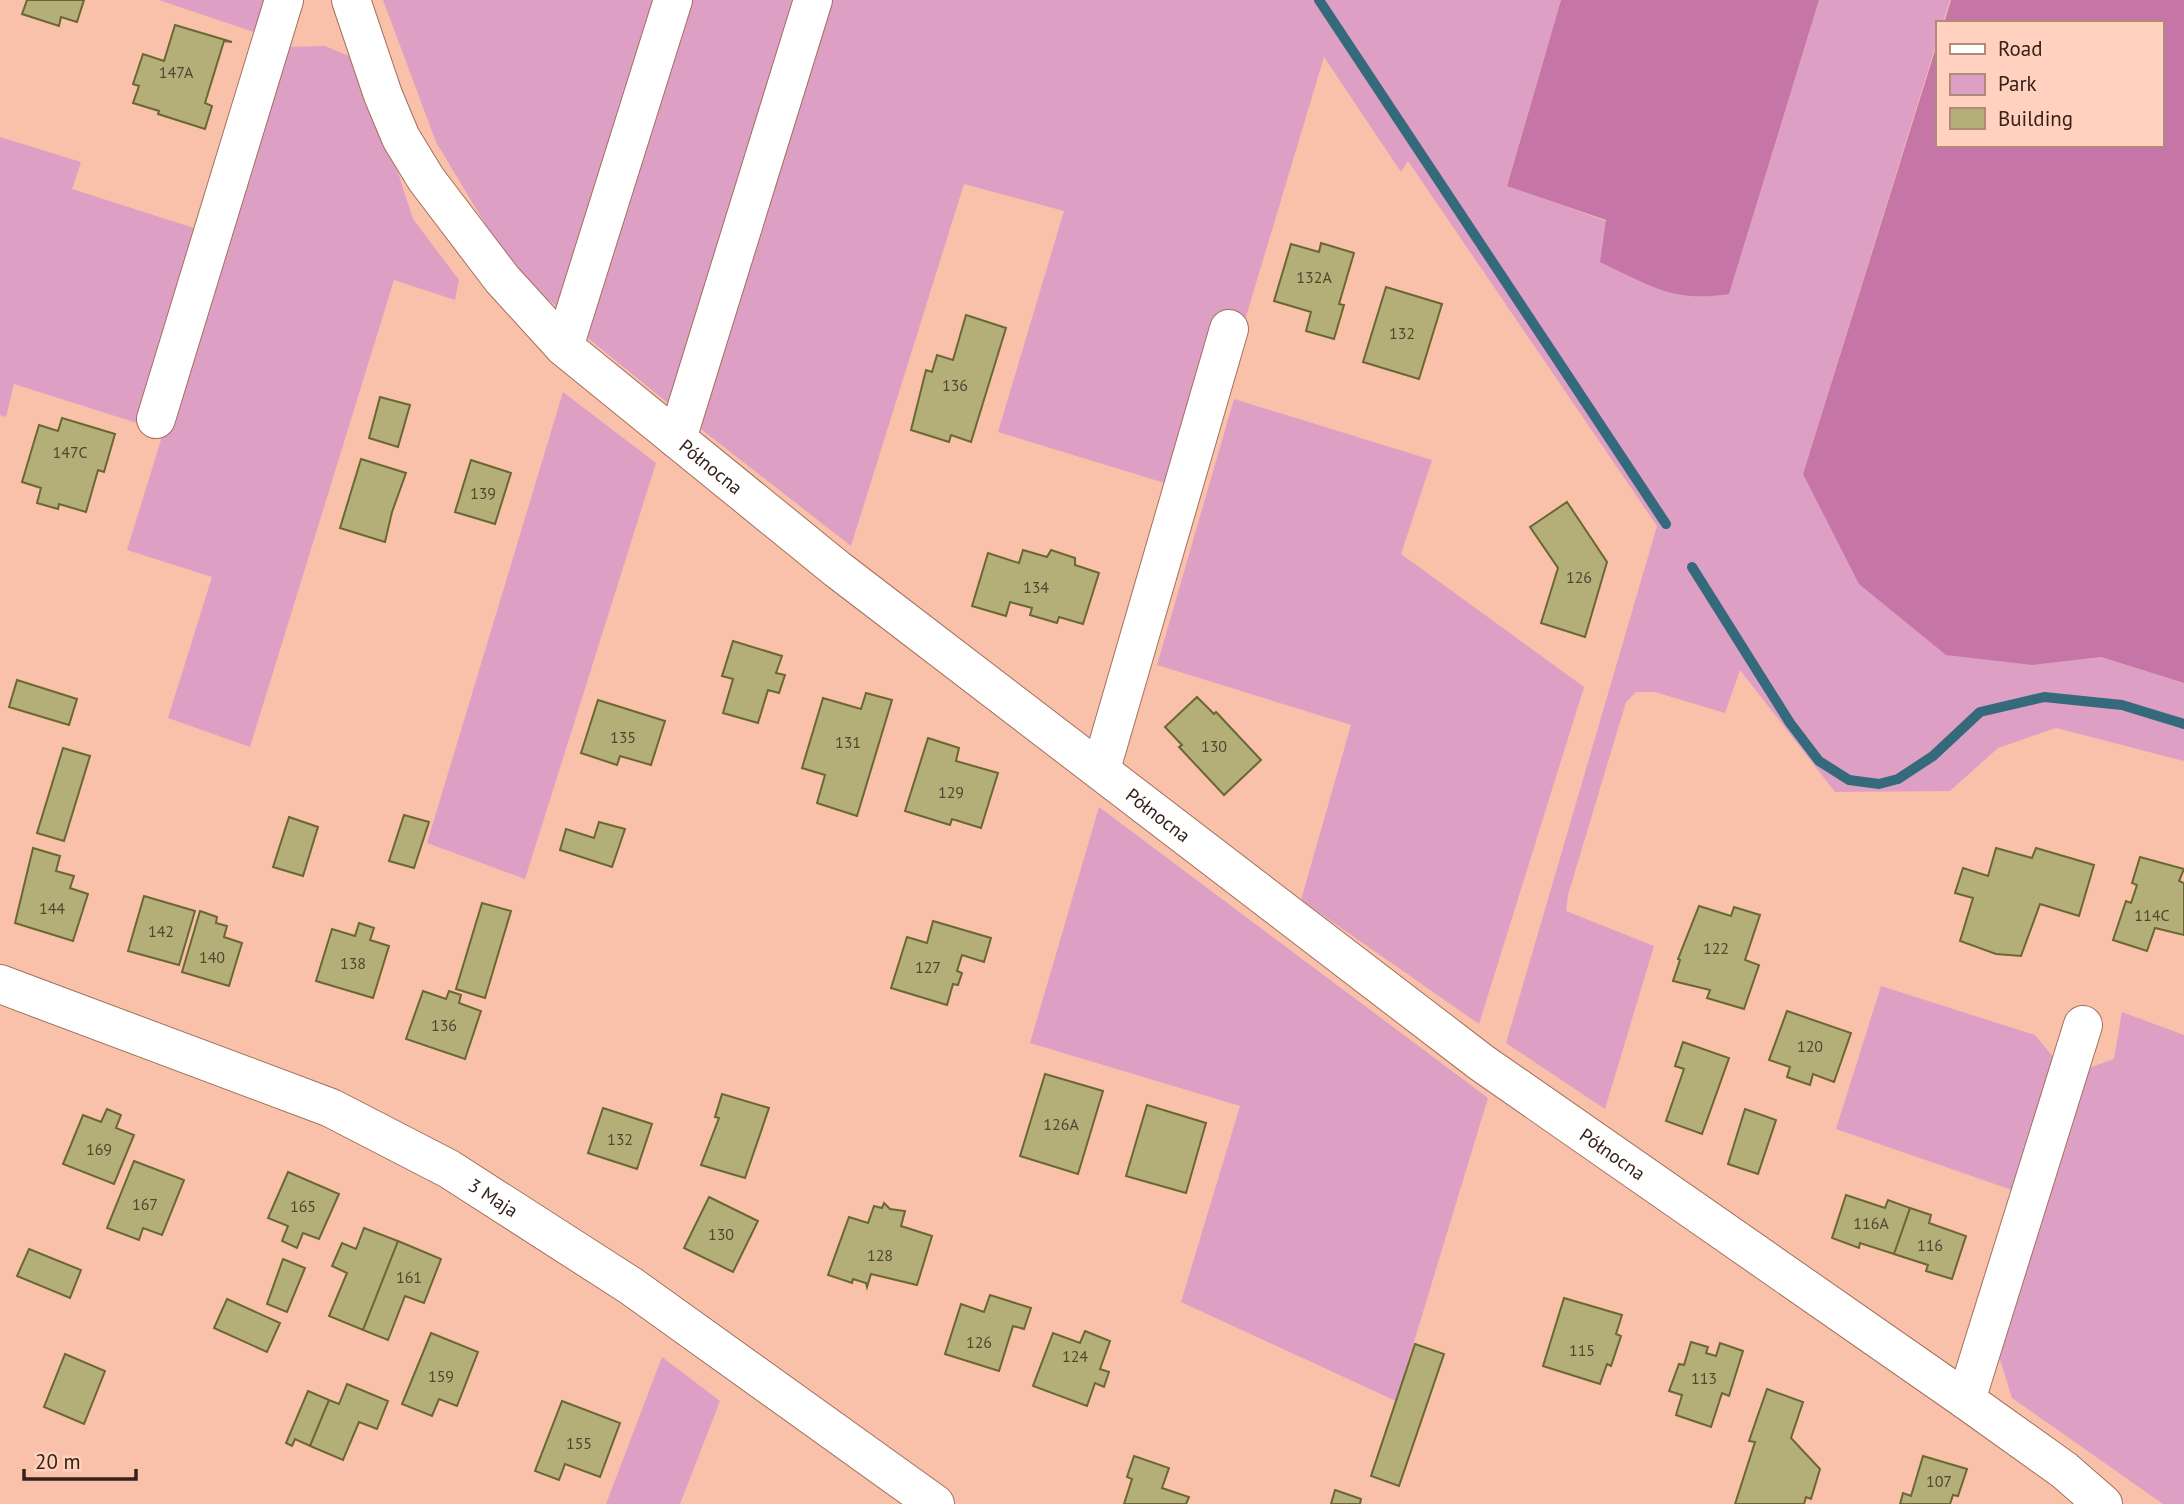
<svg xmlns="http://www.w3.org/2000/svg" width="2184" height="1504" font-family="'PT Sans',sans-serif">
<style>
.green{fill:#de9fc4}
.forest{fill:#c576a6}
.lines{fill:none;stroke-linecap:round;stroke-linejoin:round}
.stream{stroke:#346a7b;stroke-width:10}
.building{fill:#b4af79;stroke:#6b6733;stroke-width:2}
.minor-casing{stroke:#a3705b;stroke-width:40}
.minor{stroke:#fff;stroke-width:38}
.labels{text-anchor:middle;stroke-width:6;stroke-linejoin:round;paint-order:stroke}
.number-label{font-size:16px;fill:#564430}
.street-label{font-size:19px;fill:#362118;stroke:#ffd1be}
</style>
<rect width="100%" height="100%" fill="#f9c1aa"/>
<path class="green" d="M 159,0 L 268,0 L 257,33 Z
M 383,0 L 659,0 L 561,310 L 539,292 L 493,237 L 436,142 Z
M 689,0 L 799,0 L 669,404 L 584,335 Z
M 828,0 L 1561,0 L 1507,185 L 1606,221 L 1729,293 L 1819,0 L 1950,0 L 1943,23 L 1937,23 L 1937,41 L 1803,474 L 2033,665 L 2101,657 L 2184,683 L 2184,761 L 2056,728 L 1998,748 L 1950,791 L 1835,792 L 1740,670 L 1725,713 L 1655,692 L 1636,692 L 1626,702 L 1568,895 L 1566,911 L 1654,946 L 1605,1109 L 1506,1043 L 1657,526 L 1408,161 L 1401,172 L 1324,57 L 1245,320 L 1168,484 L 998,432 L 1064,211 L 964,184 L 851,546 L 701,429 Z
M 325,46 L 356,59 L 370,85 L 413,219 L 459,280 L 455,300 L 394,280 L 250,747 L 168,718 L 212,577 L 127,550 L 282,47 Z
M 0,137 L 81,162 L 72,189 L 197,229 L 137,423 L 14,384 L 6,417 L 0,415 Z
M 563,392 L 656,463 L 525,879 L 427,843 Z
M 1234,399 L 1432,460 L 1401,554 L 1584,687 L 1479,1024 L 1301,900 L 1351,725 L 1157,665 Z
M 1099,807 L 1488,1098 L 1396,1401 L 1181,1302 L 1240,1106 L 1030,1043 Z
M 1881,986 L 2035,1035 L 2054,1058 L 2012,1190 L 1836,1129 Z
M 2122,1012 L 2184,1035 L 2184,1504 L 2163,1504 L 2012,1398 L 1998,1353 L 2083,1070 L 2114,1059 Z
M 662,1357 L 720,1401 L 680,1504 L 606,1504 Z"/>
<path class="forest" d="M 1561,0 L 1819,0 L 1729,294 C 1673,303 1649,285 1600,262 L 1606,220 L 1507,186 Z
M 1951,0 L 2184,0 L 2184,683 L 2101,657 L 2033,665 L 1946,655 L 1859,584 L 1803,474 L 1937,44 L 1937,145 L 2161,145 L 2161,23 L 1944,23 Z"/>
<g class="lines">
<path class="stream" d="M 1319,0 L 1666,524
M 1692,567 L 1790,723 L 1819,761 L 1849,780 L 1879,784 L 1898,779 L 1933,756 L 1980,712 L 2044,697 L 2122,705 L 2184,724"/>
</g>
<path class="building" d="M 27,0 L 84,0 L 77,22 L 61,17 L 59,26 L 22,14 Z
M 175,25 L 232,42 L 224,41 L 205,103 L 212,106 L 205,129 L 158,114 L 159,111 L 133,103 L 139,86 L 133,84 L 143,54 L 164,61 Z
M 1321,243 L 1354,253 L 1339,304 L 1344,305 L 1334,339 L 1306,331 L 1311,312 L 1274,301 L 1291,244 L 1319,252 Z
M 1386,287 L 1442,304 L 1419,379 L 1363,362 Z
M 966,315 L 1006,328 L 971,442 L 951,435 L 949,442 L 911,430 L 926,370 L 932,372 L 937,355 L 953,360 Z
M 380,397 L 410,405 L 398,447 L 369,438 Z
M 62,418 L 115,434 L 104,472 L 98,470 L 86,512 L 59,504 L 58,509 L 37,503 L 41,488 L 22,482 L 39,425 L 58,431 Z
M 361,459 L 406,473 L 392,512 L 385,542 L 340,528 Z
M 471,460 L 511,473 L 495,524 L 455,512 Z
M 1567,502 L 1607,562 L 1585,637 L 1541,623 L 1558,568 L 1530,527 Z
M 1023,550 L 1047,557 L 1051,550 L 1075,558 L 1075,565 L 1099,573 L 1083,624 L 1059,617 L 1057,623 L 1030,615 L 1032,608 L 1010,602 L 1006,616 L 972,606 L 988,553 L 1019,563 Z
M 733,641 L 782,656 L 776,673 L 785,675 L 779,693 L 768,690 L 758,723 L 723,713 L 733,679 L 722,676 Z
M 17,680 L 77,699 L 69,725 L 9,707 Z
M 866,693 L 892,700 L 857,816 L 817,803 L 825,775 L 802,768 L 823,698 L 861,709 Z
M 1197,697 L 1214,714 L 1216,712 L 1261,760 L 1224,795 L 1179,747 L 1182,745 L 1165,727 Z
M 598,700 L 665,721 L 651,765 L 620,756 L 617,765 L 581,753 Z
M 928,738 L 959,748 L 956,761 L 998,773 L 981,828 L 952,819 L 950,825 L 905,811 Z
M 63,748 L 90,756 L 64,841 L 37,833 Z
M 404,815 L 429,822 L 414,868 L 389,861 Z
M 289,817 L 318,827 L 303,876 L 273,867 Z
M 599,822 L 625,829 L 612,867 L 560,850 L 566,829 L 594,838 Z
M 33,848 L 60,856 L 56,871 L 74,876 L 70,888 L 88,894 L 73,941 L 15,923 Z
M 1996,848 L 2032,858 L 2036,848 L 2094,865 L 2079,916 L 2040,904 L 2021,956 L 1996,954 L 1960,941 L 1973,898 L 1955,893 L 1963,868 L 1988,876 Z
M 2140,857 L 2184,869 L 2179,881 L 2184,883 L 2184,935 L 2155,928 L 2147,951 L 2113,940 L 2126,901 L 2131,903 L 2137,885 L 2132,883 Z
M 144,896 L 195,911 L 179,965 L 128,951 Z
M 482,903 L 511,911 L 485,998 L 456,989 Z
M 1699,906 L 1731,916 L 1734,907 L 1760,915 L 1745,960 L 1759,965 L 1744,1009 L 1707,998 L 1710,990 L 1673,981 L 1680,960 L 1678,959 Z
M 200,911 L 217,917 L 216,923 L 227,926 L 224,937 L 242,943 L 229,986 L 182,972 Z
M 933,921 L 991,938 L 984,962 L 962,955 L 957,971 L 962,973 L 958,985 L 953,984 L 947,1005 L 891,988 L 907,937 L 927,943 Z
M 359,923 L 374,928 L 370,940 L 389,946 L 373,998 L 316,981 L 332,929 L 355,936 Z
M 423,991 L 446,999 L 449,991 L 461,995 L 459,1003 L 481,1011 L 465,1059 L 406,1039 Z
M 1787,1011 L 1851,1033 L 1834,1082 L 1813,1074 L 1810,1085 L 1787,1077 L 1790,1067 L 1769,1060 Z
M 1683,1042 L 1729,1058 L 1702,1134 L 1666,1121 L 1684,1069 L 1675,1066 Z
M 1045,1074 L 1103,1091 L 1078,1174 L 1020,1156 Z
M 722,1094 L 769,1108 L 745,1178 L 701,1165 L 719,1118 L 715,1117 Z
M 1147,1105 L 1206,1123 L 1186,1193 L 1126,1176 Z
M 603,1108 L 652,1124 L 637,1169 L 588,1153 Z
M 107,1109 L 121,1115 L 116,1128 L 134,1135 L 114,1184 L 63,1164 L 83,1115 L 101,1122 Z
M 1745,1109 L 1776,1120 L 1758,1174 L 1728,1164 Z
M 134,1161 L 184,1180 L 162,1235 L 143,1228 L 139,1240 L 107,1228 Z
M 288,1172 L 339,1194 L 319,1239 L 303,1233 L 297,1248 L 282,1241 L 288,1226 L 268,1218 Z
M 1846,1195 L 1885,1208 L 1888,1200 L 1910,1208 L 1894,1254 L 1860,1243 L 1859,1248 L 1832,1238 Z
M 709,1197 L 758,1221 L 733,1272 L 684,1248 Z
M 884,1203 L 890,1209 L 905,1211 L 901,1226 L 932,1236 L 917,1285 L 871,1274 L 867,1287 L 866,1283 L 853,1279 L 852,1283 L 828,1275 L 849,1217 L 868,1223 L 874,1206 L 882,1208 Z
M 1910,1208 L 1931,1215 L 1929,1223 L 1966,1236 L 1952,1279 L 1926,1271 L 1928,1265 L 1894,1254 Z
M 364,1228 L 398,1241 L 363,1330 L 329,1316 L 347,1273 L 332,1266 L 342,1243 L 356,1249 Z
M 398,1241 L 441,1259 L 424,1303 L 405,1296 L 388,1340 L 363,1330 Z
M 29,1249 L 81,1270 L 70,1298 L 17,1276 Z
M 283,1259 L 305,1268 L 287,1312 L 267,1304 Z
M 990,1295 L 1031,1308 L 1024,1329 L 1013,1326 L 999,1371 L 945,1354 L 961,1304 L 984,1312 Z
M 1564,1298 L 1622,1315 L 1616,1334 L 1621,1336 L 1611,1366 L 1607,1364 L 1600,1384 L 1543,1366 Z
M 227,1299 L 280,1323 L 267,1352 L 214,1328 Z
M 1085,1331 L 1110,1341 L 1100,1369 L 1109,1372 L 1104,1387 L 1095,1383 L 1087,1406 L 1033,1386 L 1053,1333 L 1080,1343 Z
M 431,1333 L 478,1352 L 457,1406 L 439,1399 L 432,1416 L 402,1404 Z
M 1691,1342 L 1708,1347 L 1706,1353 L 1716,1356 L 1720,1343 L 1743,1351 L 1729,1396 L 1722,1393 L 1711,1427 L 1676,1415 L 1682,1395 L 1669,1391 L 1679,1364 L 1684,1365 Z
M 1415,1344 L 1444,1354 L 1399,1486 L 1371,1476 Z
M 65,1354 L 105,1371 L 84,1424 L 44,1407 Z
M 347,1384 L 388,1401 L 377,1429 L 359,1422 L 343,1460 L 310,1446 L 329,1400 L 339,1404 Z
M 1767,1389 L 1803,1402 L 1791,1438 L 1820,1469 L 1811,1499 L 1806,1497 L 1804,1504 L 1735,1504 L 1755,1442 L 1749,1441 Z
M 308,1391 L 329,1400 L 310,1446 L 295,1439 L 292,1446 L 286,1443 Z
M 562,1401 L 620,1423 L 600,1477 L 565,1464 L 559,1480 L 535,1471 Z
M 1134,1456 L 1169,1468 L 1162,1488 L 1189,1497 L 1186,1504 L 1124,1504 L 1132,1479 L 1127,1477 Z
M 1923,1456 L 1967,1469 L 1958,1496 L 1953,1495 L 1950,1504 L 1900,1504 L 1903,1493 L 1911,1496 Z
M 1335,1490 L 1361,1499 L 1360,1504 L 1331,1504 Z"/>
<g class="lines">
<g class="minor-casing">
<g id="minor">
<path id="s1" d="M 351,0 L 383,95 L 401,138 L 426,179 L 502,279 L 564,347 L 837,569 L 1482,1063 L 1966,1400 L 2064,1470 L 2103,1504"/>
<path d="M 564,347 L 673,0"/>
<path d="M 156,419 L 284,0"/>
<path d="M 677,439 L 813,0"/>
<path d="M 1101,769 L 1229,329"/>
<path id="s2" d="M 0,984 L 331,1108 L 449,1169 L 631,1286 L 935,1504"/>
<path d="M 1966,1400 L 2083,1025"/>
</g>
</g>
<use href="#minor" class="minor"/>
</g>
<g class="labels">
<g class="number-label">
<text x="176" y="78">147A</text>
<text x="1314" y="283">132A</text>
<text x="1402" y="339">132</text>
<text x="955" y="391">136</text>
<text x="70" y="458">147C</text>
<text x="483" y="499">139</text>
<text x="1579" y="583">126</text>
<text x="1036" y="593">134</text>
<text x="623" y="743">135</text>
<text x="848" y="748">131</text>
<text x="1214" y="752">130</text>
<text x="951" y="798">129</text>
<text x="52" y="914">144</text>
<text x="2152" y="921">114C</text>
<text x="161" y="937">142</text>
<text x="1716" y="954">122</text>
<text x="212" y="963">140</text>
<text x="353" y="969">138</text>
<text x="928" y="973">127</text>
<text x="444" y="1031">136</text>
<text x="1810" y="1052">120</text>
<text x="1061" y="1130">126A</text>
<text x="620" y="1145">132</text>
<text x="99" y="1155">169</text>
<text x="145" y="1210">167</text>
<text x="303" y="1212">165</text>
<text x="1871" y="1229">116A</text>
<text x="721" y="1240">130</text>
<text x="1930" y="1251">116</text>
<text x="880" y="1261">128</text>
<text x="409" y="1283">161</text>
<text x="979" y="1348">126</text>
<text x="1582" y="1356">115</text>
<text x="1075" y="1362">124</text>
<text x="441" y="1382">159</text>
<text x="1704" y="1384">113</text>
<text x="579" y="1449">155</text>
<text x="1939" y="1487">107</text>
</g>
<g class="street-label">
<text dy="7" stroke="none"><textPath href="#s1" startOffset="602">Północna</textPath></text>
<text dy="7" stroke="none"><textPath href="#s1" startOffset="1169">Północna</textPath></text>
<text dy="7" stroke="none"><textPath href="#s1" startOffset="1736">Północna</textPath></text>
<text dy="7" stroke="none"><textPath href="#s2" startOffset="539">3 Maja</textPath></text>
</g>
</g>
<rect x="1936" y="21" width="228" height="126" fill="#ffd1be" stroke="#af8b7c" stroke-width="2"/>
<rect x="1950" y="44" width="35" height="10" fill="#ffffff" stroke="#af8b7c" stroke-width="2"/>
<text x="1998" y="56" font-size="21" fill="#362118">Road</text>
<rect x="1950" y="74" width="35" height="21" fill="#de9fc4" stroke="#af8b7c" stroke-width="2"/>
<text x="1998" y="91" font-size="21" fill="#362118">Park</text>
<rect x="1950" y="108" width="35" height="21" fill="#b4af79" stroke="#af8b7c" stroke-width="2"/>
<text x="1998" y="126" font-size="21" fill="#362118">Building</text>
<path d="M24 1469v10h112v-10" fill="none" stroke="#362118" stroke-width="3.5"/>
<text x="35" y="1469" font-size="21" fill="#362118" stroke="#ffd1be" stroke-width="5" paint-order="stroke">20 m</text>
</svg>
